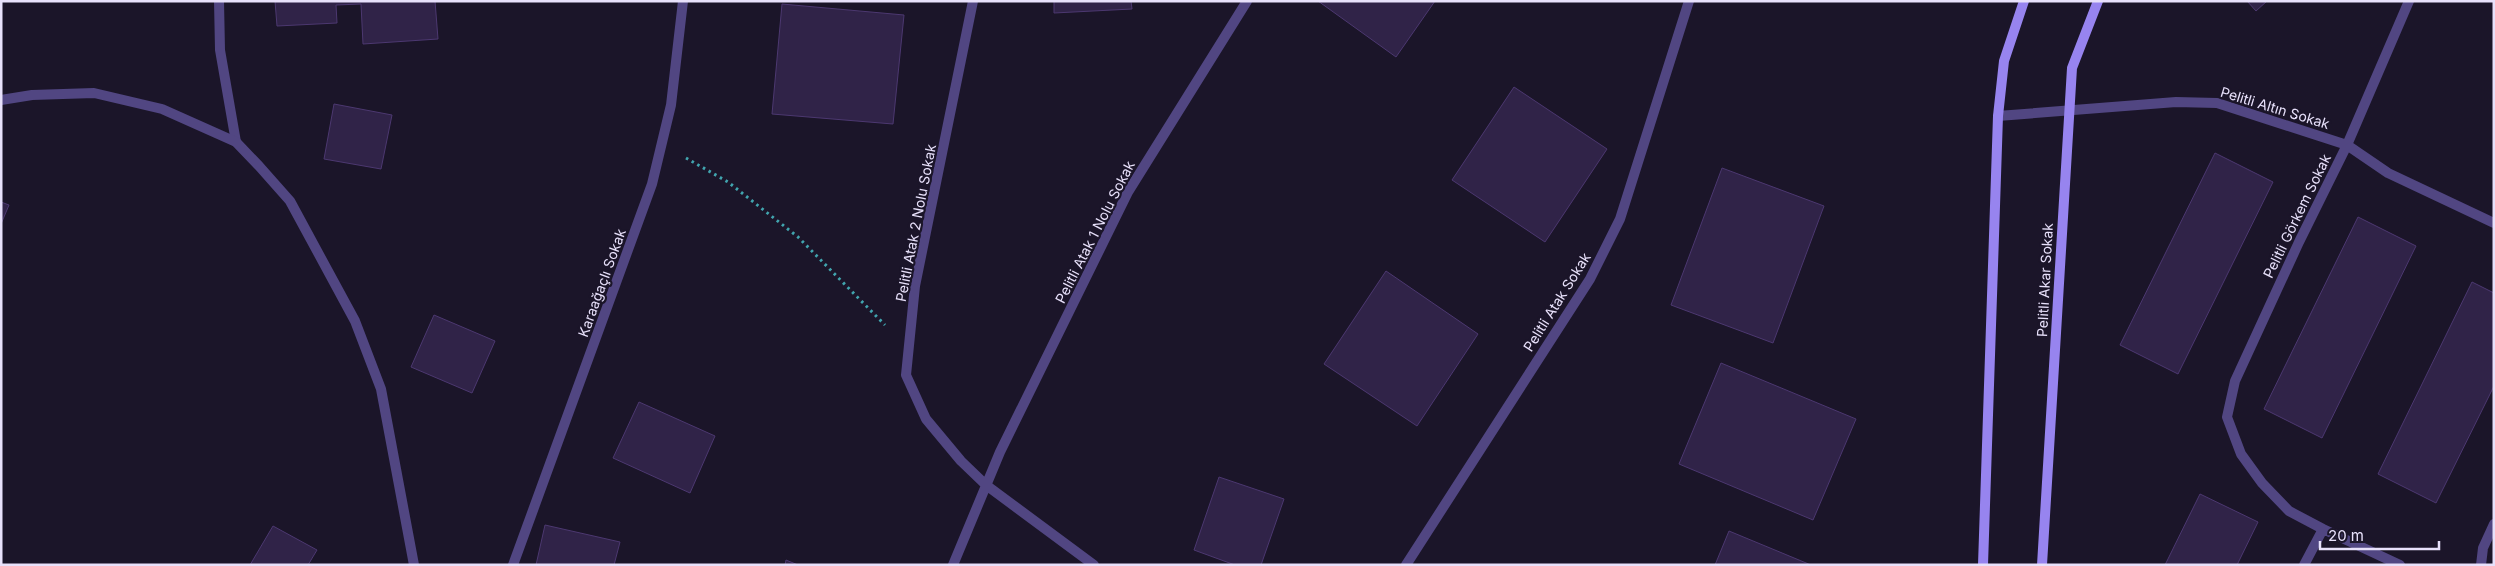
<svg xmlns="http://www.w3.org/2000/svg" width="2495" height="566" font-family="Inter,sans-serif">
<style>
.building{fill:#302348;stroke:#4c3870}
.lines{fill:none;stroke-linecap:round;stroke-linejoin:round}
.path{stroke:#41a4ae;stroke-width:3;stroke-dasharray:2.5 4;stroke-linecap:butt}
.minor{stroke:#514682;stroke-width:10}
.tertiary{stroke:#514682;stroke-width:10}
.secondary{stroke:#9784ef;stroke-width:10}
.labels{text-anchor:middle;stroke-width:4.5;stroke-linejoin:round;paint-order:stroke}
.street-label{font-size:14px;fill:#e8e1fb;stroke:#1b1529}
</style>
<rect width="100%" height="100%" fill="#1b1529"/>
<path class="building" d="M 275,1 L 435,1 L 438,39 L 363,44 L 361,4 L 336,5 L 337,23 L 277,26 Z
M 1054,1 L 1131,1 L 1132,9 L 1054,13 Z
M 1318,1 L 1435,1 L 1396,57 Z
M 2247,1 L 2267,1 L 2256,11 Z
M 782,4 L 904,15 L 893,124 L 772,114 Z
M 1514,87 L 1607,149 L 1545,242 L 1452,180 Z
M 334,104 L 392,115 L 381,169 L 324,159 Z
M 2215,153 L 2273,182 L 2178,374 L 2120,345 Z
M 1722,168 L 1824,206 L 1773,343 L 1671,305 Z
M 1,202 L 9,205 L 1,224 Z
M 2358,217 L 2416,246 L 2322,438 L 2264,409 Z
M 1386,271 L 1478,334 L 1417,426 L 1324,364 Z
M 2472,282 L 2494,293 L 2494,386 L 2436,503 L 2378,474 Z
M 434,315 L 495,341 L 472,393 L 411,367 Z
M 1721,363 L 1856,419 L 1813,520 L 1679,464 Z
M 639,402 L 715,436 L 690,493 L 613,458 Z
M 1219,477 L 1284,499 L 1261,565 L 1235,565 L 1194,550 Z
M 2200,494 L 2258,522 L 2237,565 L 2165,565 Z
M 545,525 L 620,542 L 614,565 L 536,565 Z
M 273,526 L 317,550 L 308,565 L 250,565 Z
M 1729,531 L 1811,565 L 1715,565 Z
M 786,560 L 798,565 L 785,565 Z"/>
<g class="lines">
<path class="path" d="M 686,158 L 728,182 L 798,237 L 885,325"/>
<path class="minor" d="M 219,1 L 220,50 L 236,142
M 973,1 L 915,286 L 906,375 L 926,419 L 961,461 L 986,485 L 1094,565
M 1998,116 L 2176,102 L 2217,103 L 2347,145 L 2388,173 L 2494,223
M 513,565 L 652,184 L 671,105 L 683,1
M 953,565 L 1000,452 L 1128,192 L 1247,1
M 1406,565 L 1590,279 L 1620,219 L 1689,1
M 2304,565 L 2323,529
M 2400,565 L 2323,529 L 2289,511 L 2262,483 L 2241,454 L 2227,417 L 2235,381 L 2299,242 L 2347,145 L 2409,1
M 2481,565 L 2483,548 L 2494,524"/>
<path class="tertiary" d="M 1,100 L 32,95 L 94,93 L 162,109 L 236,142 L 259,166 L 290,201 L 355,321 L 381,389 L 414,565"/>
<path class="secondary" d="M 1983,565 L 1998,116 L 2004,61 L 2024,1
M 2042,565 L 2072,68 L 2098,1"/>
</g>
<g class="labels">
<g class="street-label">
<text transform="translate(2275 108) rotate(17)" y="5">Pelitli Altın Sokak</text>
<text transform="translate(2297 216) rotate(-64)" y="5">Pelitli Görkem Sokak</text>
<text transform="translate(916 223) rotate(-79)" y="5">Pelitli Atak 2 Nolu Sokak</text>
<text transform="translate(1095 232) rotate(-63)" y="5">Pelitli Atak 1 Nolu Sokak</text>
<text transform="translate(2045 280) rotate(-87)" y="5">Pelitli Akar Sokak</text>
<text transform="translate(602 283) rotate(-70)" y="5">Karaağaçlı Sokak</text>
<text transform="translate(1557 302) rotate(-58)" y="5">Pelitli Atak Sokak</text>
</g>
</g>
<rect width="2495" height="566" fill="none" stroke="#e8e1fb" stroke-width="5"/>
<path d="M2320 541v8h119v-8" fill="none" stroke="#e8e1fb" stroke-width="2.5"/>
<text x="2328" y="541" font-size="15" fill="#e8e1fb" stroke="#1b1529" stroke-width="4" paint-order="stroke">20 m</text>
</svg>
